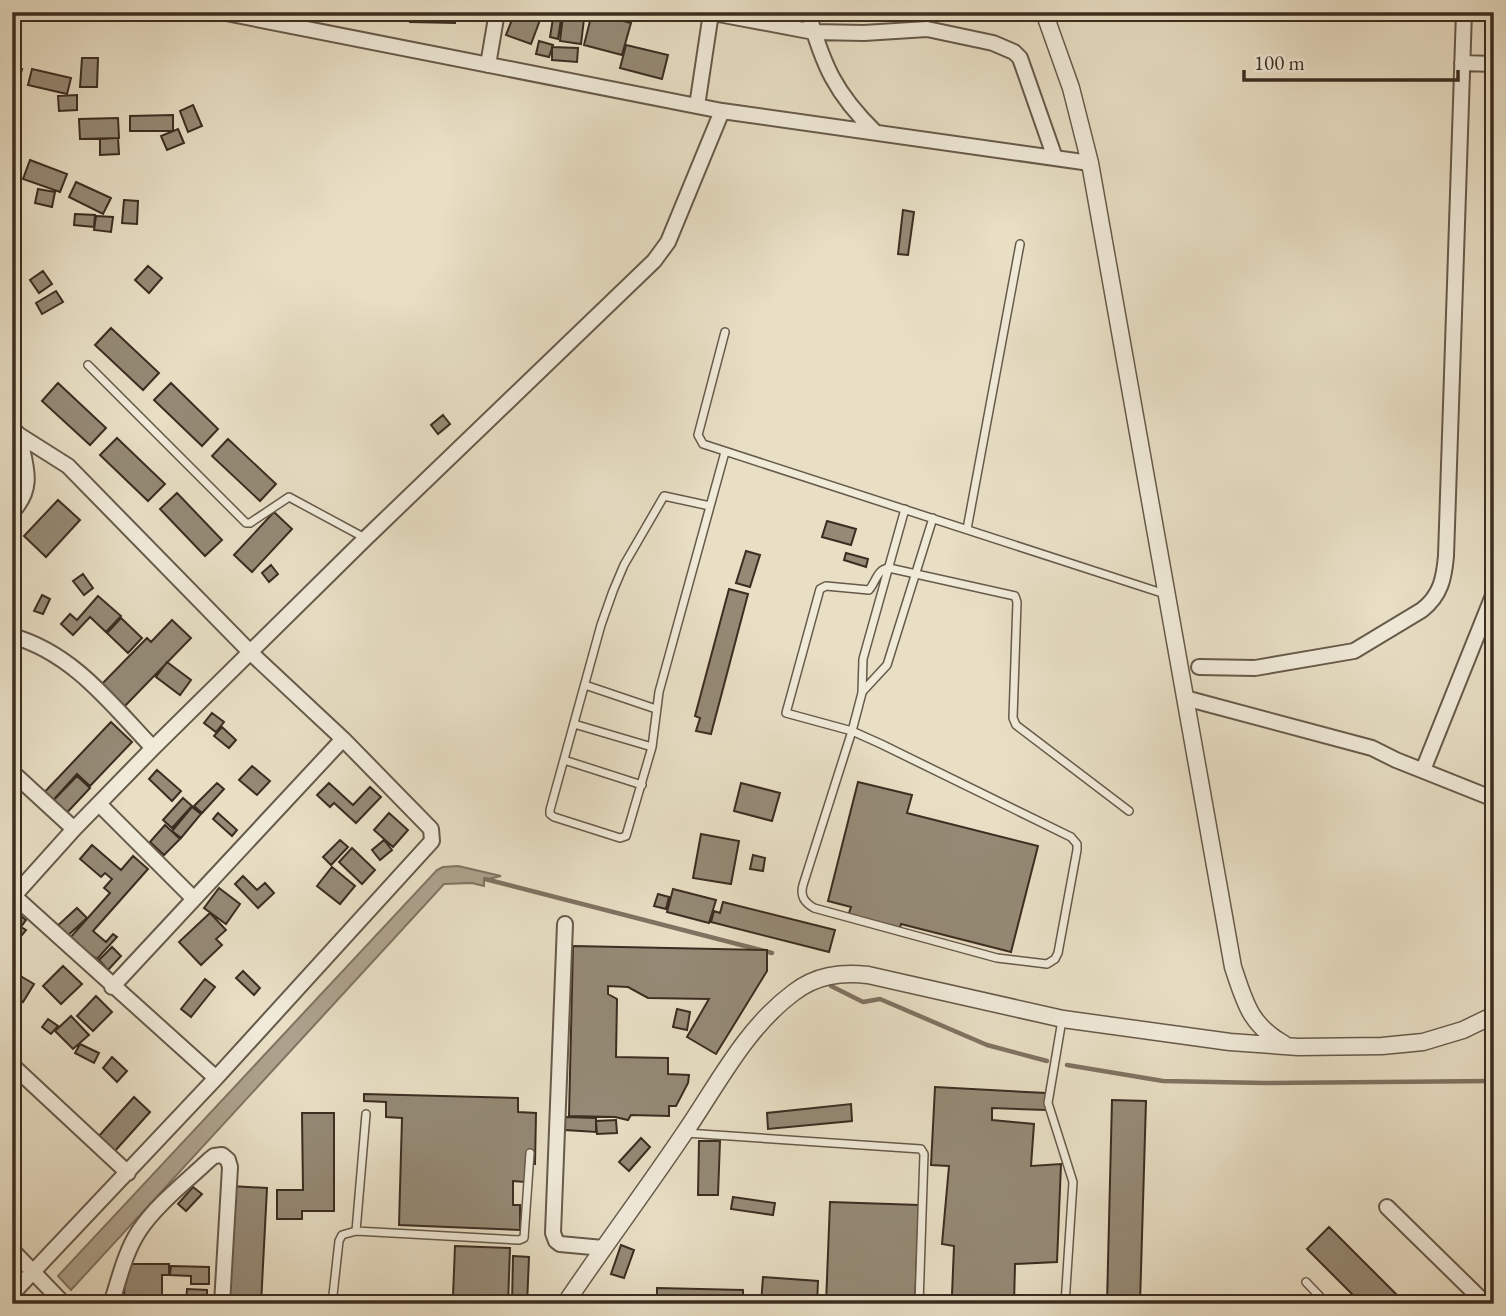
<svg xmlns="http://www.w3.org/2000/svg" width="1506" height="1316" font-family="'EB Garamond',serif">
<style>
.water{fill:#ada28d;stroke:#7f7362;stroke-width:2}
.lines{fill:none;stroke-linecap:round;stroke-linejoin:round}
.stream{stroke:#7f7362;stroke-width:4.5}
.building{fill:#958a76;stroke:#3b2d21;stroke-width:2}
.service-casing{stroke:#665a4a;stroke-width:10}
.minor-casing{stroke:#665a4a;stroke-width:18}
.tertiary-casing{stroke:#665a4a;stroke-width:19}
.service{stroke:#f0ead9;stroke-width:7}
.minor{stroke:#f0ead9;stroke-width:14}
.tertiary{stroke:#f0ead9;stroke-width:16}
</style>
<rect width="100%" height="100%" fill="#e8dfc5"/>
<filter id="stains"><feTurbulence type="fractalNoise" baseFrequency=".00286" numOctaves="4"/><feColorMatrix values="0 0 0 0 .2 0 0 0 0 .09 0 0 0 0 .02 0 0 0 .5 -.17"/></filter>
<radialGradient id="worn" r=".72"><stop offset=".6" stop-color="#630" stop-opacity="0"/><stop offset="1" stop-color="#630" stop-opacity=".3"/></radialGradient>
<path class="water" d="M 458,866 L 501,876 L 484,880 L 484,886 L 472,883 L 444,884 L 71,1290 L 58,1276 L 437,870 L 443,867 Z"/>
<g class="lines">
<path class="stream" d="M 485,879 L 772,953
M 831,986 L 863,1002 L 880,999 L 987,1045 L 1047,1061
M 1067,1065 L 1163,1081 L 1265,1083 L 1494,1081"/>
</g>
<path class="building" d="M 411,12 L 455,12 L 455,23 L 410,22 Z
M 515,12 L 540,20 L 531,44 L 506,35 Z
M 554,12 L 562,13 L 558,39 L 550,37 Z
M 592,13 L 631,23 L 622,55 L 584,45 Z
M 563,16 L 584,19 L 581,44 L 560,41 Z
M 539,41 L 553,45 L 549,57 L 536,54 Z
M 626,45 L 668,55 L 662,79 L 620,68 Z
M 552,47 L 578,48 L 577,62 L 552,60 Z
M 82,58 L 98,58 L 97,87 L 80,87 Z
M 12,67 L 22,69 L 18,85 L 12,84 Z
M 32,69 L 71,78 L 67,94 L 28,85 Z
M 77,95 L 77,110 L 59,111 L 58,96 Z
M 193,105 L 202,126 L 188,132 L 180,111 Z
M 173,115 L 173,131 L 130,131 L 130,116 Z
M 118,118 L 119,138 L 80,139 L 79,119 Z
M 178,129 L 184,143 L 167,150 L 161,136 Z
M 118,138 L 119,154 L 100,155 L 100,139 Z
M 30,160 L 67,174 L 60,192 L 23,179 Z
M 76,182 L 111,198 L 103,214 L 69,197 Z
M 38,189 L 55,192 L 52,207 L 35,203 Z
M 124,200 L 138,201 L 137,224 L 122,223 Z
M 903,210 L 914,212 L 908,255 L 898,254 Z
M 75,214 L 95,215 L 94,227 L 74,225 Z
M 96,216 L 113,217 L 111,232 L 94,230 Z
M 148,266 L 162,278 L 149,293 L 135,280 Z
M 43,271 L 52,284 L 39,293 L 30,280 Z
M 56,291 L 63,302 L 42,314 L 36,303 Z
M 111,328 L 159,373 L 143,390 L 95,345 Z
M 58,383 L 106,428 L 90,445 L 42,401 Z
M 171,383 L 218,429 L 202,446 L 154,400 Z
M 443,415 L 450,424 L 438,434 L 431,425 Z
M 117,438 L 165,484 L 148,501 L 100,455 Z
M 228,439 L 276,484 L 260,501 L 212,456 Z
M 177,493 L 222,540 L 205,556 L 160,509 Z
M 58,500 L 80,520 L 46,557 L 24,536 Z
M 274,512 L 292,529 L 252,572 L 234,555 Z
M 827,521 L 856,529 L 851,545 L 822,537 Z
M 746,551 L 760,555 L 750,587 L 736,583 Z
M 846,553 L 868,559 L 866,567 L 844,560 Z
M 271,565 L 278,574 L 269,582 L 262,573 Z
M 83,574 L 93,588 L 84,595 L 73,581 Z
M 729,589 L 748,594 L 711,734 L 696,731 L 700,718 L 695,716 Z
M 42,595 L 50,599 L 43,614 L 34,611 Z
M 98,596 L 121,616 L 106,632 L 90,617 L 73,635 L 61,624 L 70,614 L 77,620 Z
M 121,618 L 142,638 L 128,653 L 107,633 Z
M 172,620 L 191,638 L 120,711 L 97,689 L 147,638 L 151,642 Z
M 167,662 L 191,680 L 180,695 L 156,677 Z
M 212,713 L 224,722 L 216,732 L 204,723 Z
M 111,722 L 132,742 L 90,786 L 77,774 L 47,807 L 38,799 Z
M 222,727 L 236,740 L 229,748 L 214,736 Z
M 252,766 L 270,781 L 257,795 L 239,780 Z
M 157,770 L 181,791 L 172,801 L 149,779 Z
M 77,776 L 90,788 L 61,819 L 48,806 Z
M 858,782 L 912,795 L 907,813 L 1038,846 L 1011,952 L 901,924 L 899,932 L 847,919 L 851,907 L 828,901 Z
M 217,783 L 224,789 L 202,813 L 194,806 Z
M 329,783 L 353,805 L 370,787 L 381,797 L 356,823 L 334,803 L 330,807 L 317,795 Z
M 741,783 L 780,793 L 772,821 L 734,811 Z
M 183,798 L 192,806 L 172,828 L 163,820 Z
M 192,807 L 201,814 L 181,838 L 172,831 Z
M 218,813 L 237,830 L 232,836 L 213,819 Z
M 389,813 L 408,830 L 393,847 L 374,830 Z
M 165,825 L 180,839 L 164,855 L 150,842 Z
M 701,834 L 739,841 L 731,884 L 693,878 Z
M 340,840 L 348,847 L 331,865 L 323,857 Z
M 384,840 L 392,850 L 380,860 L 372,850 Z
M 92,845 L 121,870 L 133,856 L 148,869 L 93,931 L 106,942 L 113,934 L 117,937 L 97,959 L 69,939 L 110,893 L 104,888 L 112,879 L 105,873 L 101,877 L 80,859 Z
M 352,848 L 375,870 L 362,884 L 339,862 Z
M 753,855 L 765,858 L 763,871 L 750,869 Z
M 332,867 L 355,886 L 340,904 L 317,886 Z
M 243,876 L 257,890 L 265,883 L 274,893 L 258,908 L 235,884 Z
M 219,888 L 240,904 L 226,924 L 204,908 Z
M 673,889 L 716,900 L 709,923 L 667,912 Z
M 658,894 L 669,897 L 666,909 L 654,906 Z
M 723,902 L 835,930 L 829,952 L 711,922 L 714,911 L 720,913 Z
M 77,908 L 87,918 L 65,938 L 55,928 Z
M 210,913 L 226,930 L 216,939 L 222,945 L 201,965 L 179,942 Z
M 18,914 L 26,920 L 21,927 L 26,930 L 18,940 L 12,936 L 12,922 Z
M 573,946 L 767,950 L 767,971 L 716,1054 L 687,1037 L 709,999 L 648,998 L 628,987 L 608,986 L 608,994 L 617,999 L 616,1057 L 668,1058 L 668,1074 L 689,1075 L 688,1083 L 676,1106 L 669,1106 L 669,1116 L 631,1115 L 628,1120 L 615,1117 L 569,1116 Z
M 112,947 L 121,956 L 108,970 L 99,960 Z
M 63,966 L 82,984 L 61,1004 L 43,986 Z
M 12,971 L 34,984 L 23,1002 L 12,995 Z
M 243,971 L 260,988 L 254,995 L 236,978 Z
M 205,979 L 215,987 L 191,1017 L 181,1009 Z
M 96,996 L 112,1012 L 93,1031 L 77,1016 Z
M 677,1009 L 690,1012 L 687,1030 L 673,1027 Z
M 71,1016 L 89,1035 L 73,1049 L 55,1031 Z
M 48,1019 L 58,1026 L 51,1034 L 42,1027 Z
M 80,1044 L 99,1053 L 94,1063 L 75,1053 Z
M 112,1057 L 127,1071 L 117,1082 L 103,1068 Z
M 935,1087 L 1046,1093 L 1046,1110 L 992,1108 L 992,1120 L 1034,1124 L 1031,1166 L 1061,1164 L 1057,1262 L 1015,1264 L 1014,1304 L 927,1304 L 927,1295 L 952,1295 L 954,1246 L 942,1244 L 949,1166 L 931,1165 Z
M 364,1094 L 518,1098 L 518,1112 L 536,1113 L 535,1164 L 526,1164 L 525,1182 L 513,1181 L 513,1205 L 520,1205 L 520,1230 L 399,1225 L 402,1118 L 386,1117 L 386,1102 L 364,1101 Z
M 134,1097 L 150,1112 L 114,1152 L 98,1137 Z
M 1112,1100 L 1146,1101 L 1140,1304 L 1107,1304 Z
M 851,1104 L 852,1121 L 768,1129 L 767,1113 Z
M 302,1113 L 334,1113 L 334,1211 L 302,1211 L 302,1219 L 277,1219 L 277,1190 L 303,1190 Z
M 565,1117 L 596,1118 L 596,1132 L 565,1130 Z
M 616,1120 L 617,1133 L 597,1134 L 596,1121 Z
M 641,1138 L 650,1147 L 629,1171 L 619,1162 Z
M 699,1141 L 720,1141 L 718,1195 L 698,1195 Z
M 231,1186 L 267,1188 L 261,1304 L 224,1304 Z
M 193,1187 L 202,1194 L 186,1211 L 178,1204 Z
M 733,1197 L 775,1203 L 773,1215 L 731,1209 Z
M 830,1202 L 919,1205 L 915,1304 L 826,1304 Z
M 1329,1227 L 1406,1304 L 1362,1304 L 1307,1249 Z
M 621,1245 L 634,1250 L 624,1278 L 611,1274 Z
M 455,1246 L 510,1248 L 508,1304 L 465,1304 L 465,1296 L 453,1296 Z
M 513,1256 L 529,1257 L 527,1304 L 512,1303 Z
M 125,1264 L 169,1264 L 169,1275 L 162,1275 L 162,1304 L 124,1304 Z
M 171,1266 L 209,1267 L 209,1284 L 191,1284 L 191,1276 L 170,1275 Z
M 763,1277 L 818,1281 L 817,1304 L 761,1304 Z
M 657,1288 L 743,1290 L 743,1303 L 657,1301 Z
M 187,1289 L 207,1290 L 207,1304 L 186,1304 Z"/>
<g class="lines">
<g class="service-casing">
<path id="service" d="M 725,332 L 698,435 L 703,444 L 1165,594
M 88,365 L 246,523 L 250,523 L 289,497 L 365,538
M 710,506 L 664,496 L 624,565 L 613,591 L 601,625 L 550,810 L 550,814 L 554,817 L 620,838 L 626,836 L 652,747 L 659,692 L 725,452
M 905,509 L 863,659 L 862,693 L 852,731 L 803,885 C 800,896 804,902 814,908 L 997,958 L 1047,964 L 1055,959 L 1058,953 L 1077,850 L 1077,844 L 1071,837 L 881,744 L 852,731 L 786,713 L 820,589 L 826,586 L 869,590 C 876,582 877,569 889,568 L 1015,596 L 1017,602 L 1013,718 L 1016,725 L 1129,811
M 967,529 L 1020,244
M 585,685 L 656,709
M 862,692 L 887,665 L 933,518
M 574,724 L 652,747
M 564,760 L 642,785
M 1062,1020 L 1048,1103 L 1073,1182 L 1065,1304
M 686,1133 L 921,1149 L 924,1154 L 919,1304
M 356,1231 L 366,1114
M 1306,1282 L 1327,1304
M 332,1304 L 339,1241 L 342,1235 L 356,1231 L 519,1240 L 524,1238 L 530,1153"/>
</g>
<g class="minor-casing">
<path id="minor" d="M 221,12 L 722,111 L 1090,163
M 708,12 L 814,32 L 864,33 L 927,29 L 993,43 L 1014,52 L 1020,58 L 1055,158
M 808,12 C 823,65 835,93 875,132
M 1462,63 L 1494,64
M 488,65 L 497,12
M 697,106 L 711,13
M 12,428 L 19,435 L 68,466 L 251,653 L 343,739 L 431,829 L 432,841 L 216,1078 L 12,1294
M 12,512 C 36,487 25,465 19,435
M 12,636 C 73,653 111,704 153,748
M 1199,667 L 1255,668 L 1354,651 L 1422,610 C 1441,595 1444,578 1446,556 L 1464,12
M 1185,698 L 1372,748 L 1396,760 L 1494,799
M 1423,770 L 1494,593
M 12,772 L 74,829
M 99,804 L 193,898
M 14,896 L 216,1078
M 12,898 L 74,829 L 153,748 L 366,538 L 654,261 L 668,242 L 722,111
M 565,924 L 553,1233 L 556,1241 L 560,1244 L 603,1248
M 112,987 L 343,739
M 12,1065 L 128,1173
M 1387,1207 L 1486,1304
M 12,1250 L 64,1304
M 111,1304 C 119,1280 125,1252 139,1231 C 157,1204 186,1182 209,1160 L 214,1156 L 222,1155 L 228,1160 L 230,1167 L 222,1304"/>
</g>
<g class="tertiary-casing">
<path id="tertiary" d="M 1044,12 L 1071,88 L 1090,163 L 1233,967 C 1245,1003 1250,1025 1284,1044
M 565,1304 C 604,1246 646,1190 685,1132 C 718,1084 745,1029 793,993 C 816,975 841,972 868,975 L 1063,1019 L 1230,1042 L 1298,1047 L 1382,1046 L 1423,1042 L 1463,1030 L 1494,1015"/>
</g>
<use href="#service" class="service"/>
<use href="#minor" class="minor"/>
<use href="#tertiary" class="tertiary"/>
</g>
<rect width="1506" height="1316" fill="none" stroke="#e8dfc5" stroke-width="42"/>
<rect x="14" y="14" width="1478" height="1288" fill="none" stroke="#3b2d21" stroke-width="3.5"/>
<rect x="21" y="21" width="1464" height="1274" fill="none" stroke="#3b2d21" stroke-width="2"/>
<path d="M1244 70v10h214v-10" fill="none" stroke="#3b2d21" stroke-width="3.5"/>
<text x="1254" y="70" font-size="21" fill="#3b2d21" stroke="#f0ead9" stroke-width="5" paint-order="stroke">100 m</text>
<rect width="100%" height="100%" filter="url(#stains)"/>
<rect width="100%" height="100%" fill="url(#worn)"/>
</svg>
